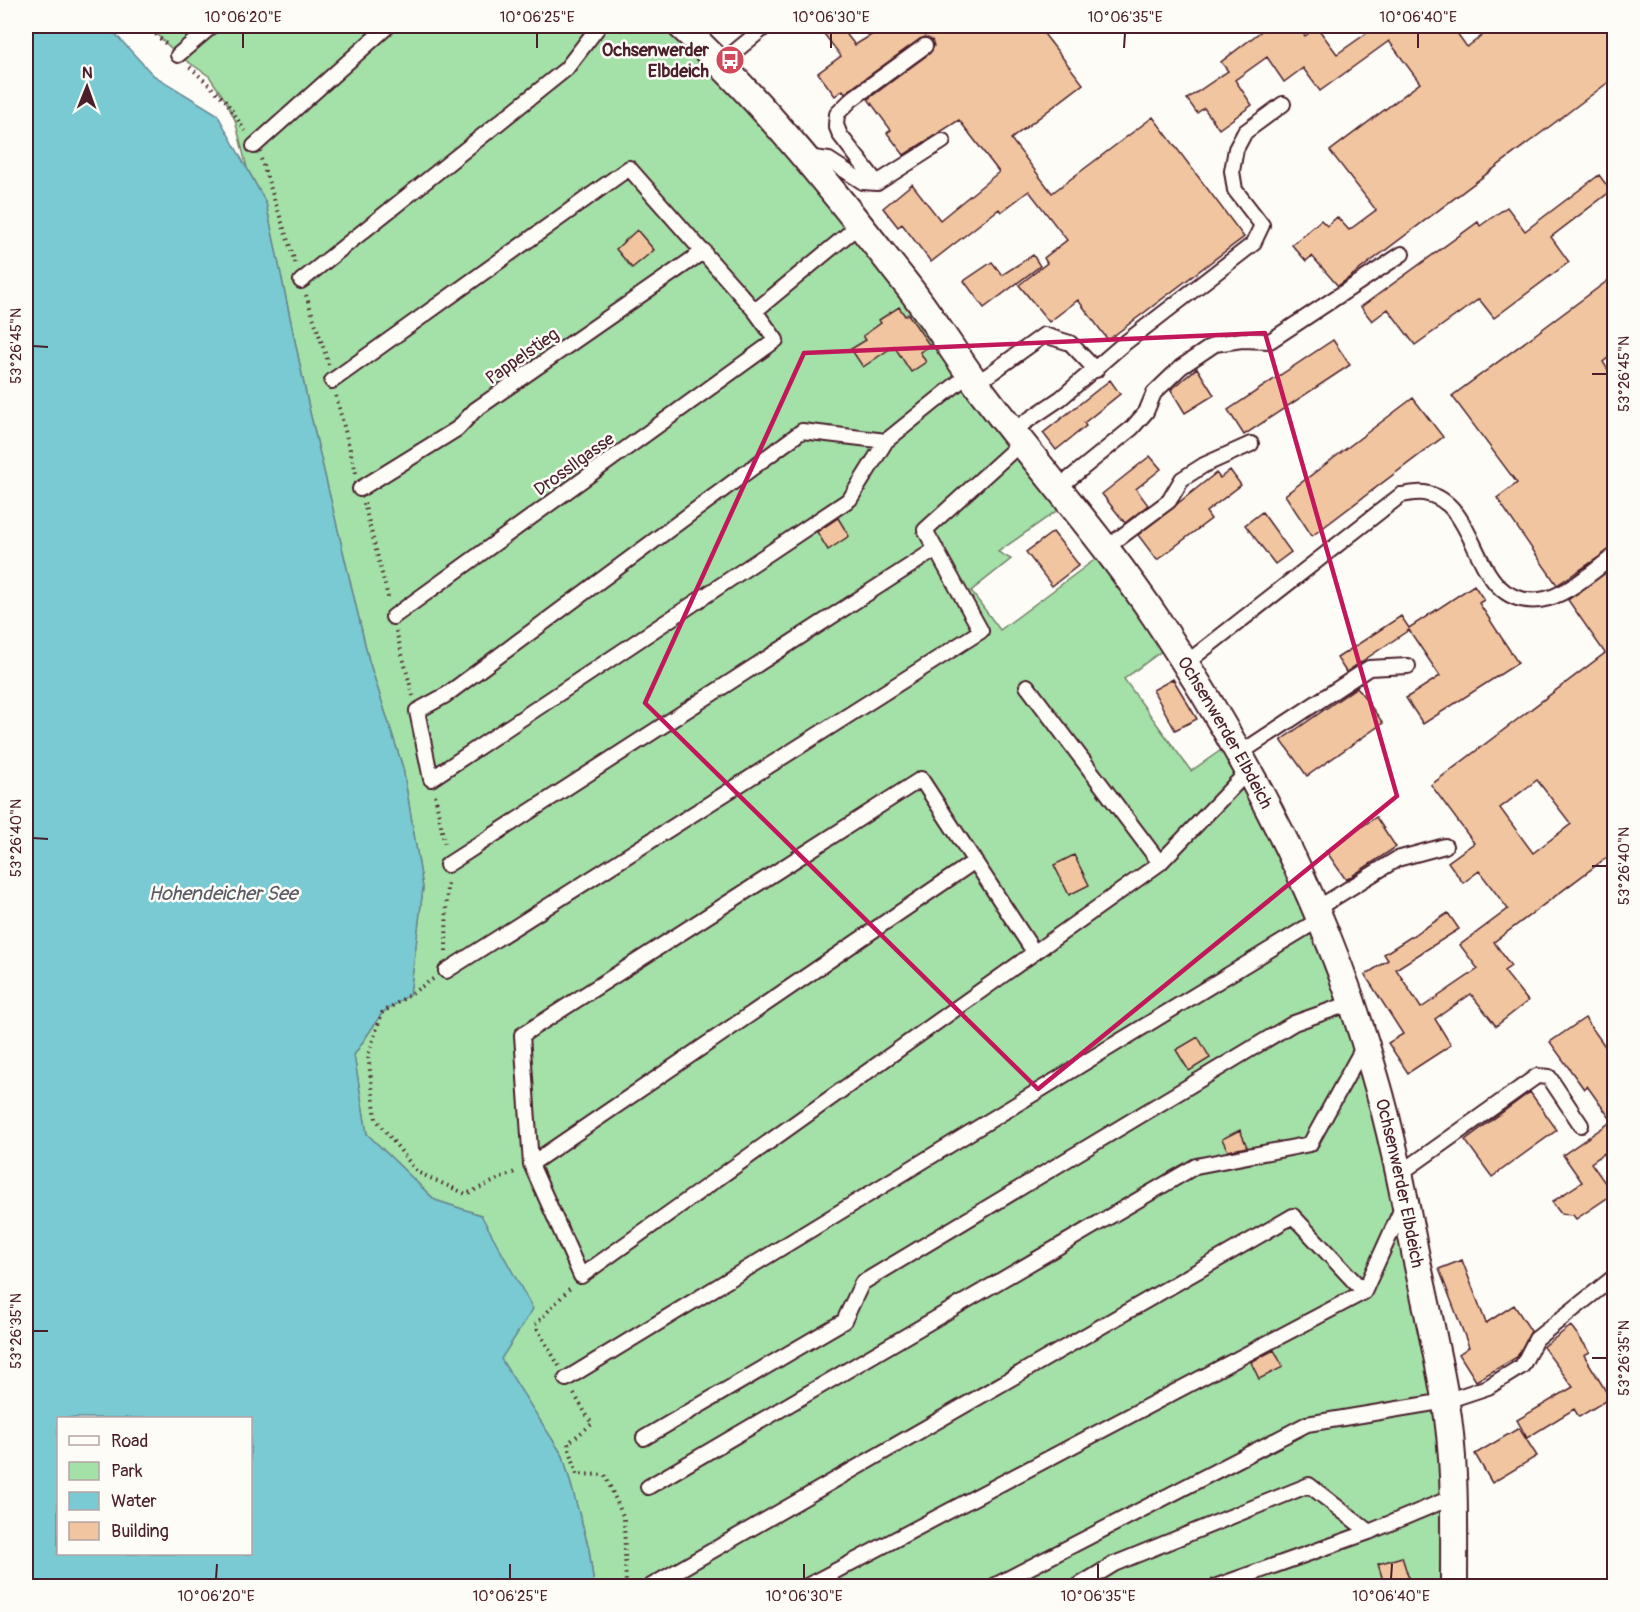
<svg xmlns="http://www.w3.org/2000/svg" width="1640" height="1612" font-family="Pangolin,sans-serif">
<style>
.green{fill:#a3e1a8;stroke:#76806a;stroke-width:1.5}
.water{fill:#79cad3;stroke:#668690;stroke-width:1.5;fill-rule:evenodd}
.building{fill:#f0c59f;stroke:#4a1f2b;stroke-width:1.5;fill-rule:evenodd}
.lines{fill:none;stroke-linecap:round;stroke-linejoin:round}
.service-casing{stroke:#4a1f2b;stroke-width:18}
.minor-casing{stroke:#4a1f2b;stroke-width:30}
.path{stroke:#4a1f2b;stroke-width:4;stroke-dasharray:1.5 4.5;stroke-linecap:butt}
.service{stroke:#fdfcf7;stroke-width:14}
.minor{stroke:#fdfcf7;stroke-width:26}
.marked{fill:none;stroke:#c2185b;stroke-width:4.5;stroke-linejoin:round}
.ticks{fill:none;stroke:#4a1f2b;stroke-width:2}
.labels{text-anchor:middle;stroke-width:5;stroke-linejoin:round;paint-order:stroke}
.poi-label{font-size:18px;font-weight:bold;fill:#4a1f2b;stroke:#fdfcf7;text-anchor:end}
.street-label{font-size:18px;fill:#4a1f2b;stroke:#fdfcf7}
.water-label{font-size:20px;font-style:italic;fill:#5a5b66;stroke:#fdfcf7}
.neatline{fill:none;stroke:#4a1f2b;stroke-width:2}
.ticks-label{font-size:15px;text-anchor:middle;fill:#4a1f2b}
</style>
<rect width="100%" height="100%" fill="#fdfcf7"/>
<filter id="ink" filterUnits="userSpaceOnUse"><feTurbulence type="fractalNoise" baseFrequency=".0167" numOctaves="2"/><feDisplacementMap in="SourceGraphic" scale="12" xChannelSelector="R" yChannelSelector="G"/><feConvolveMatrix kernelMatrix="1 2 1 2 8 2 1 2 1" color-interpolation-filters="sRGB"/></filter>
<g filter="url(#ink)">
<path class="green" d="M 148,26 L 665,26 L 727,81 L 808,175 L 1062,507 L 998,552 L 1011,559 L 971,591 L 1000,630 L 1101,555 L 1163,650 L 1124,679 L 1191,771 L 1224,748 L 1299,892 L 1362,1065 L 1392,1189 L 1433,1392 L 1444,1473 L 1445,1586 L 594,1586 L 589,1549 L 563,1456 L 500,1359 L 481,1215 L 435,1200 L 367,1134 L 354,1055 L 382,1013 L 410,994 L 423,888 L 403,768 L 369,661 L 309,408 L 266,203 L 247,168 L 235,120 L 226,101 L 209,76 L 178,55 Z"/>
<path class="water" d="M 26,26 L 108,26 L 153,75 L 217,114 L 266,203 L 309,408 L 369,661 L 403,768 L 423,888 L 410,994 L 382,1013 L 354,1055 L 367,1134 L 435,1200 L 481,1215 L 533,1309 L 501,1359 L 563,1456 L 589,1549 L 594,1586 L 26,1586 ZM 58,1418 L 250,1418 L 250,1554 L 58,1554 Z"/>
<path class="building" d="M 818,26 L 840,26 L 855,45 L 886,26 L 1038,26 L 1083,84 L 1011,139 L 1052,193 L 1153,117 L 1244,237 L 1108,340 L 1078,300 L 1049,322 L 1019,285 L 1047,263 L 1044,258 L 1067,240 L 1029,191 L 1001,212 L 999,209 L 931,262 L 902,224 L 898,227 L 883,208 L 912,184 L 940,220 L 999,172 L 959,120 L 904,155 L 887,133 L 891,130 L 868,99 L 930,53 L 934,46 L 932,40 L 925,37 L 920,39 L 845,93 L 843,90 L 835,96 L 818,73 L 841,56 Z
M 1268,26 L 1297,26 L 1305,36 L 1317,27 L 1337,54 L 1377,26 L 1452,26 L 1467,47 L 1495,26 L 1614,26 L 1614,78 L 1338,286 L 1312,256 L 1306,261 L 1292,245 L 1321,220 L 1327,226 L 1337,217 L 1349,230 L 1376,210 L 1330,151 L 1420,83 L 1389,41 L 1320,91 L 1303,68 L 1284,82 L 1267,57 L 1235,80 L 1252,105 L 1219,129 L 1204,108 L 1197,113 L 1187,99 L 1228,71 L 1221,62 Z
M 1599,175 L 1611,191 L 1551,237 L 1569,262 L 1494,318 L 1479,299 L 1415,345 L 1388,309 L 1372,321 L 1361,307 L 1478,222 L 1480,226 L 1507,207 L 1525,231 Z
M 637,230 L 654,250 L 632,268 L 616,249 Z
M 1033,255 L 1040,266 L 984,308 L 964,281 L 992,262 L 1002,275 Z
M 1614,276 L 1614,353 L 1603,362 L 1614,379 L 1614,547 L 1557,585 L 1497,498 L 1517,483 L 1452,396 Z
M 899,307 L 905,316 L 908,314 L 930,346 L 920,352 L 926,362 L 911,372 L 894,346 L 863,367 L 851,349 L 866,340 L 863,336 L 881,323 L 879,320 Z
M 1333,340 L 1350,365 L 1244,435 L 1228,410 Z
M 1197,368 L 1214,395 L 1185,413 L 1171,390 Z
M 1110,380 L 1120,394 L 1084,423 L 1086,426 L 1056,450 L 1043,433 Z
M 1413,398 L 1443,437 L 1312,536 L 1285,495 Z
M 1150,456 L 1161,469 L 1136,489 L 1148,505 L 1125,523 L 1102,494 Z
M 1230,470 L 1241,485 L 1206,512 L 1211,519 L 1157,560 L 1138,535 L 1216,473 L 1220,478 Z
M 1262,512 L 1291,552 L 1275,564 L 1245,525 Z
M 838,518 L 849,536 L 828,550 L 817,532 Z
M 1053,532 L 1079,565 L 1052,586 L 1026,552 Z
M 1614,567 L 1614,852 L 1494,942 L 1511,966 L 1504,971 L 1528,1001 L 1496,1026 L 1471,994 L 1435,1019 L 1451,1045 L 1408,1073 L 1388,1043 L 1403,1034 L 1365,975 L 1388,960 L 1384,954 L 1448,913 L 1459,929 L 1396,969 L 1421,1008 L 1478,969 L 1460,945 L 1508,909 L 1479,871 L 1463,883 L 1448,862 L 1474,843 L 1431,785 L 1605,653 L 1568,600 ZM 1537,780 L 1571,824 L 1533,853 L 1500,808 Z
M 1474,585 L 1484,600 L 1479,603 L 1518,663 L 1423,724 L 1406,698 L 1440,676 L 1409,630 L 1346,672 L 1337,658 L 1401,616 L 1409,628 Z
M 1173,679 L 1197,719 L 1175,730 L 1153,690 Z
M 1357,687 L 1383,723 L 1307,776 L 1281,740 Z
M 1376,817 L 1396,847 L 1346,880 L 1326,851 Z
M 1074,855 L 1089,885 L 1069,895 L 1054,865 Z
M 1585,1018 L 1614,1059 L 1614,1146 L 1591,1163 L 1613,1194 L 1576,1219 L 1573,1215 L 1561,1214 L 1552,1202 L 1582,1182 L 1563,1155 L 1612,1121 L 1587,1086 L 1584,1089 L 1550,1042 Z
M 1198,1037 L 1210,1058 L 1189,1071 L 1176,1050 Z
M 1530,1092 L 1557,1130 L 1492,1177 L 1465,1140 Z
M 1240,1130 L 1247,1147 L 1228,1151 L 1222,1139 Z
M 1462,1260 L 1486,1323 L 1514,1305 L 1531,1331 L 1517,1357 L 1476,1381 L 1459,1354 L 1469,1347 L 1439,1269 Z
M 1571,1326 L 1590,1352 L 1584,1355 L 1610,1398 L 1579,1417 L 1574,1409 L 1527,1438 L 1517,1420 L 1573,1387 L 1543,1347 Z
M 1274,1350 L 1283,1367 L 1259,1379 L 1251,1362 Z
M 1519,1428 L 1537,1456 L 1492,1483 L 1475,1454 Z
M 1402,1557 L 1409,1579 L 1385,1587 L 1378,1564 Z"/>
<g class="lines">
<g class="service-casing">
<path id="service" d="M 178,55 L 212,26
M 721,63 L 766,26
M 254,146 L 388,26
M 806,157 L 829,160 L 863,182 L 877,183 L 943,141
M 877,183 L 840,135 L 836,125 L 837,114 L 852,99 L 925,46
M 301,281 L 566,69 L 599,26
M 755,311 L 858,226
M 332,381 L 629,168 L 755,311 L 776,340 L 393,617
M 976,384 L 1044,335 L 1070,343 L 1096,370
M 1012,431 L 1061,398 L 1121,346 L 1253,244 L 1262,225 L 1235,190 L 1232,171 L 1236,149 L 1245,132 L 1283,104
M 886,441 L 802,431 L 446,695 L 417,711 L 431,779 L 850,499 L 886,441 L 969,374
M 1058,488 L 1132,428 L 1146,412 L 1154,393 L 1181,367 L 1215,344 L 1242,340 L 1270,341 L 1402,254
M 360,489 L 457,429 L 475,410 L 704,251
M 1106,548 L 1169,501 L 1182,479 L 1204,465 L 1251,444
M 1185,664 L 1401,495 C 1408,494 1417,492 1424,493 C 1483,502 1469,608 1540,600 C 1566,597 1593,571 1614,556
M 1027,686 L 1160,863
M 1239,754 L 1369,668 L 1408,666
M 447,865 L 936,549
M 1316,909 L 1397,859 L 1445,846
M 1034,952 L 921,779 L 522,1035 L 531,1164 L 581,1276 L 1160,863 L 1248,771
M 446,971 L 981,631 L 925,530 L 1021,443
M 531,1164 L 975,861
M 1398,1175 L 1537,1076 L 1549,1077 L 1581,1125
M 566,1379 L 1320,919
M 644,1438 L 844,1321 L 862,1283 L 1294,1023 L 1351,1003
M 648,1487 L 1196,1166 L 1310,1144 L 1365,1044
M 651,1586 L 1293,1216 L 1364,1292
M 807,1586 L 1364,1292 L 1403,1206
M 994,1586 L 1307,1424 L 1446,1401 L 1488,1387 L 1522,1366 L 1536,1339 L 1614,1277
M 1078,1586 L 1114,1564 L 1309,1485 L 1369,1532
M 1217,1586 L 1369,1532 L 1453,1497"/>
</g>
<g class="minor-casing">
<g id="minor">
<path id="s1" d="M 681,26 C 767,105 839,198 911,290 C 936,323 958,359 983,393 C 1040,469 1105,541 1158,621 C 1250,760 1329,912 1374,1073 C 1392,1133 1404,1196 1416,1257 C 1426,1304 1437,1351 1445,1398 C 1456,1460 1454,1524 1454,1586"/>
</g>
</g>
<path class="path" d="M 147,26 L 167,45
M 190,67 L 226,101 L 245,131
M 261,159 L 296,265
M 306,295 L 329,365
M 336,396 L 356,473
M 364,503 L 389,601
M 396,631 L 413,696
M 435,795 L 445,846
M 446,951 L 447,880
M 433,979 L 382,1013 L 368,1055 L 376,1119 L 417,1172 L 466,1194 L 517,1171
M 559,1366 L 535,1325 L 571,1287
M 574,1394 L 592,1424 L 568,1443 L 577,1474 L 605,1475 L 624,1518 L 626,1586"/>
<use href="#service" class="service"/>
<use href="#minor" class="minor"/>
</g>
</g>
<path class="marked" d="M 1265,333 L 1397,796 L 1038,1089 L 645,703 L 804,353 Z"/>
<path class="ticks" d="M 243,48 L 243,33M 537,48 L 537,33M 831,48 L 831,33M 1124,48 L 1125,33M 1418,48 L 1418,33M 33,346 L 48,347M 1592,374 L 1607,374M 33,838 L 48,839M 1592,866 L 1607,866M 33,1331 L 48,1331M 1592,1358 L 1607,1358M 216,1579 L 217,1564M 510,1579 L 510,1564M 804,1579 L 804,1564M 1098,1579 L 1098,1564M 1391,1579 L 1392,1564"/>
<defs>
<g id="bus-disc" transform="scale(1.5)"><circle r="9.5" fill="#d1495b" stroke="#fdfcf7"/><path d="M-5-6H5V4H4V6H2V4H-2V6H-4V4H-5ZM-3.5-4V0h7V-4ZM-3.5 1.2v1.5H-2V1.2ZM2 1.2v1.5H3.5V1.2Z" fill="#fff"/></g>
</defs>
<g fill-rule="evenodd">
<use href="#bus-disc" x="730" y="60"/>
</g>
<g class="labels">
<g class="poi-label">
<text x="709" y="56">Ochsenwerder<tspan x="709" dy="21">Elbdeich</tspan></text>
</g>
<g class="street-label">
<text transform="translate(522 356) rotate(-35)" y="6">Pappelstieg</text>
<text transform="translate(574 464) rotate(-36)" y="6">Drossllgasse</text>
<text dy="6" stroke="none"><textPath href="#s1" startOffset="894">Ochsenwerder Elbdeich</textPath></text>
<text dy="6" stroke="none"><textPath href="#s1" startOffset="1380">Ochsenwerder Elbdeich</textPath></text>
</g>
<g class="water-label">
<text x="223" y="900">Hohendeicher See</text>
</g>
</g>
<rect width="1640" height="1612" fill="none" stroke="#fdfcf7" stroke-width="66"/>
<rect x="57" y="1417" width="195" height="138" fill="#fdfcf7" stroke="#b5a4a5" stroke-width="1.5"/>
<rect x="69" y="1436" width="30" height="9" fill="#fdfcf7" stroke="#b5a4a5" stroke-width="1.5"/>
<text x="111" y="1447" font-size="18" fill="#4a1f2b">Road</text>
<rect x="69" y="1462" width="30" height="18" fill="#a3e1a8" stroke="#b5a4a5" stroke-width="1.5"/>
<text x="111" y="1477" font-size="18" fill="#4a1f2b">Park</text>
<rect x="69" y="1492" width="30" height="18" fill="#79cad3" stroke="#b5a4a5" stroke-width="1.5"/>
<text x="111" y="1507" font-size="18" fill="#4a1f2b">Water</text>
<rect x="69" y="1522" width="30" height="18" fill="#f0c59f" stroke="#b5a4a5" stroke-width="1.5"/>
<text x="111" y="1537" font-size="18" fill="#4a1f2b">Building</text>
<g transform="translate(87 87) rotate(1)" stroke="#fdfcf7" stroke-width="4.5" paint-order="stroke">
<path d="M0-4.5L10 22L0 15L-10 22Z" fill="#4a1f2b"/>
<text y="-9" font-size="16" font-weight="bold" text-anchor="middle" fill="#4a1f2b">N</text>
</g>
<rect x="33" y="33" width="1574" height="1546" class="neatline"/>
<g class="ticks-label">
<text x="243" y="22">10°06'20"E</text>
<text x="537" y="22">10°06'25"E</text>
<text x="831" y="22">10°06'30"E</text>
<text x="1125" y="22">10°06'35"E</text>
<text x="1418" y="22">10°06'40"E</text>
<text transform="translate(16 346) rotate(-90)" y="5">53°26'45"N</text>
<text transform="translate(1624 374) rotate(-90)" y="5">53°26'45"N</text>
<text transform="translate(16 838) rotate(-90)" y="5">53°26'40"N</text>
<text transform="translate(1624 866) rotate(-90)" y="5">53°26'40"N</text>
<text transform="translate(16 1331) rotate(-90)" y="5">53°26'35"N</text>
<text transform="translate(1624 1358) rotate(-90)" y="5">53°26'35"N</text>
<text x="216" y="1601">10°06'20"E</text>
<text x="510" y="1601">10°06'25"E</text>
<text x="804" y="1601">10°06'30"E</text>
<text x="1098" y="1601">10°06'35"E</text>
<text x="1391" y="1601">10°06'40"E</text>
</g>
</svg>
